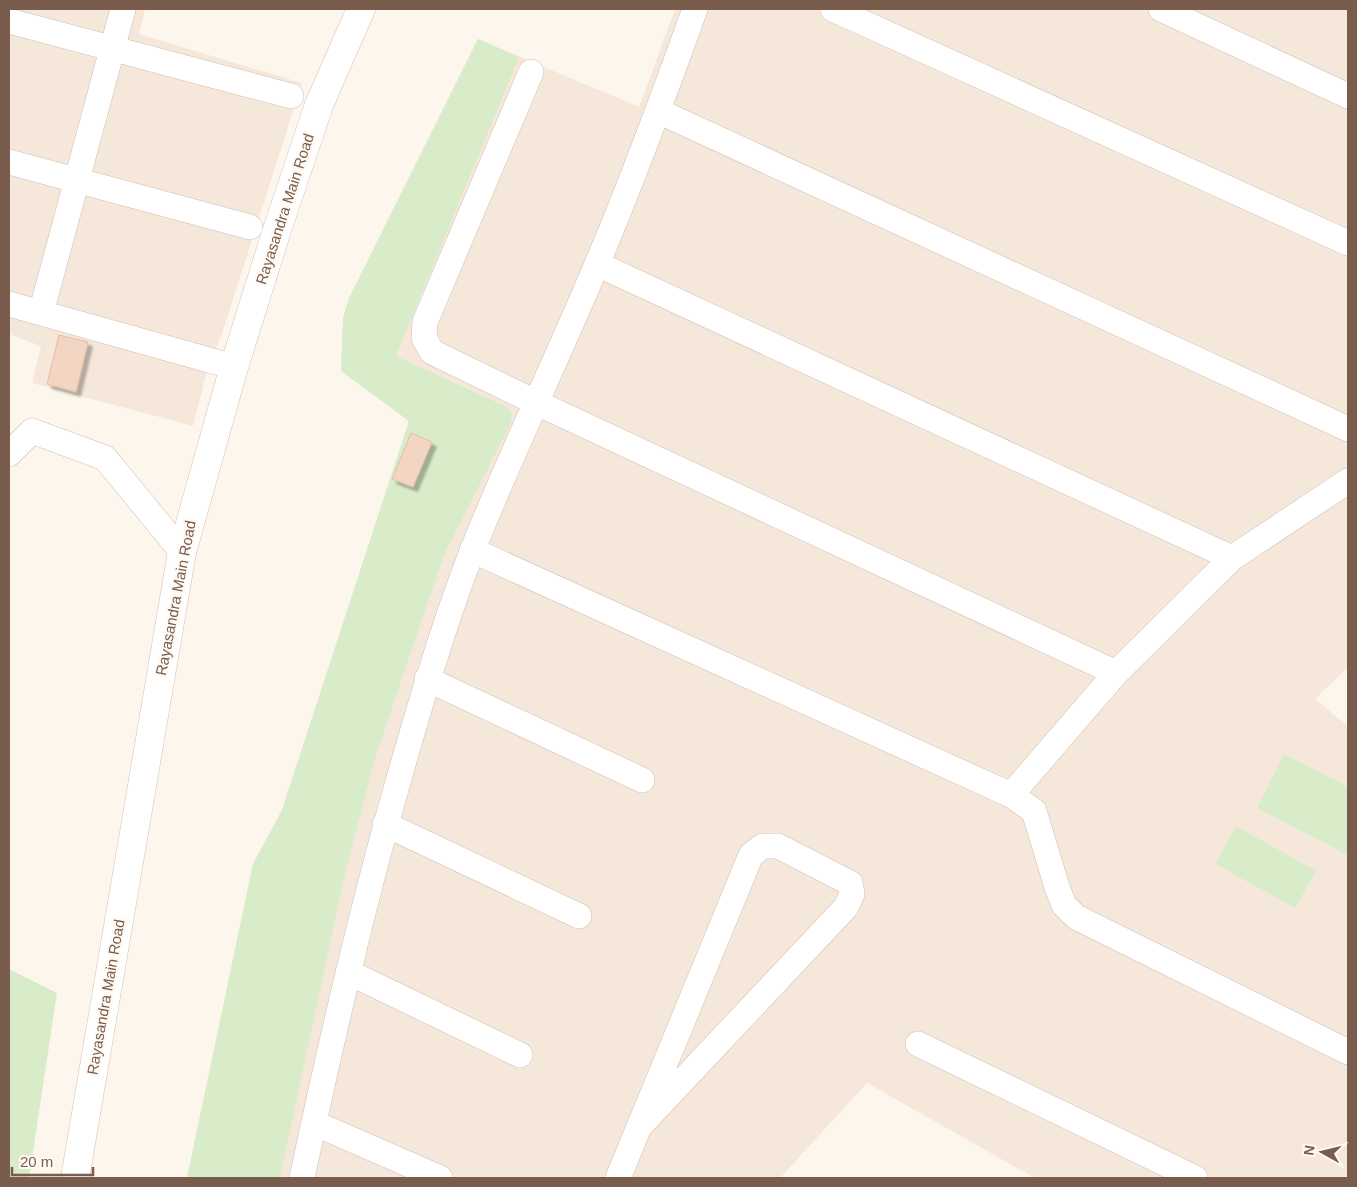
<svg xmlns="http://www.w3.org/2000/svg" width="1357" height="1187" font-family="Arial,sans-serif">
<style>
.residential{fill:#f5e8da}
.green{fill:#d8ecc9}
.building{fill:#f3d5c3;stroke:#e6bba3;filter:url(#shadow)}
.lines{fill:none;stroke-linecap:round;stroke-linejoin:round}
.street-casing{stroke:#d1beb0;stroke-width:26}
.secondary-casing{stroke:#d6c0b0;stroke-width:29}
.street{stroke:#fff;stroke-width:25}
.secondary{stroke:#fff;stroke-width:28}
.labels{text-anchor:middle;stroke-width:5;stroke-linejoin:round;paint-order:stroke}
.street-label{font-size:15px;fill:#7a5c4d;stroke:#fffaf3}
</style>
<defs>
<filter id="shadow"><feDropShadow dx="4.5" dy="4.5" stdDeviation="1" flood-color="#0004"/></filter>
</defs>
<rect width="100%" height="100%" fill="#fdf6ec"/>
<path class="residential" d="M 9,9 L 145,9 L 139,34 L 302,83 L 221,337 L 210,360 L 193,426 L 32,383 L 41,346 L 9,334 Z
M 675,9 L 1348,9 L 1348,667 L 1315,699 L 1348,726 L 1348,1178 L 1035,1178 L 867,1083 L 780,1178 L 187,1178 L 253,864 L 282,810 L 409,421 L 341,371 L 343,318 L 349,298 L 478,39 L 639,107 Z"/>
<path class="green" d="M 478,39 L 519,57 L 396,356 L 507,407 L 512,413 L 511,423 L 444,555 L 375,758 L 344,878 L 280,1178 L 187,1178 L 253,864 L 282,810 L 409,421 L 341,371 L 343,318 L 349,298 Z
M 1284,754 L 1348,787 L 1348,855 L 1257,808 Z
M 1236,826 L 1316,871 L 1295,908 L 1215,864 Z
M 9,969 L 57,993 L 29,1178 L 9,1178 Z"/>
<path class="building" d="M 59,335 L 88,342 L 76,392 L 47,384 Z
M 411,433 L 432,442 L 413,487 L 392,479 Z"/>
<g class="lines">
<g class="street-casing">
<path id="street" d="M 833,9 L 1348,243
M 1161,9 L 1348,96
M 9,21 L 291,96
M 531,72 L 425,322 L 424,338 L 432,352 L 535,402 L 1116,673
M 658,111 L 1348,429
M 9,162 L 250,227
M 597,264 L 1232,558
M 9,304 L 234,367
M 41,313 L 123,9
M 9,454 L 32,431 L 105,458 L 182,552
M 472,550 L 1011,795 L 1034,811 L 1057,887 L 1064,905 L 1076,917 L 1348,1052
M 427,679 L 642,780
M 1011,795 L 1116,673 L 1232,558 L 1348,481
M 385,824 L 579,916
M 348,972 L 520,1055
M 918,1044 L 1195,1178
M 314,1123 L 440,1178
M 302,1178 C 331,1041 363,903 402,768 C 423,694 445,620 473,549 C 511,453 557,360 597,264 C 633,180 664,95 695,9
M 618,1178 L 751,855 L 763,846 L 778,846 L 850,883 L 852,894 L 846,907 L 639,1127"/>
</g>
<g class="secondary-casing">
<path id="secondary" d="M 75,1178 L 182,552 L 234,367 L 277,230 L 319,105 L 361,9"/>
</g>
<use href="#street" class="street"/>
<use href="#secondary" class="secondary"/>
</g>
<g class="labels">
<g class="street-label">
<text transform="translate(285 209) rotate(-72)" y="5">Rayasandra Main Road</text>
<text transform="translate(176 598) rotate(-79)" y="5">Rayasandra Main Road</text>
<text transform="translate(106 997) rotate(-80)" y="5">Rayasandra Main Road</text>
</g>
</g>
<rect width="1357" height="1187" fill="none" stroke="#7a5c4d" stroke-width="20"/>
<g transform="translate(1322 1152) rotate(278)" stroke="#fffaf3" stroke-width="4" paint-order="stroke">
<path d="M0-4L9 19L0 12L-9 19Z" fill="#7a5c4d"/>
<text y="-8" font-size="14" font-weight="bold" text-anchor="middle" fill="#7a5c4d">N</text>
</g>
<path d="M12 1167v8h81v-8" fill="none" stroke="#7a5c4d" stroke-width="2.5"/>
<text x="20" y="1167" font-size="15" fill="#7a5c4d" stroke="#fffaf3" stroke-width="4" paint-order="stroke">20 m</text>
</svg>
